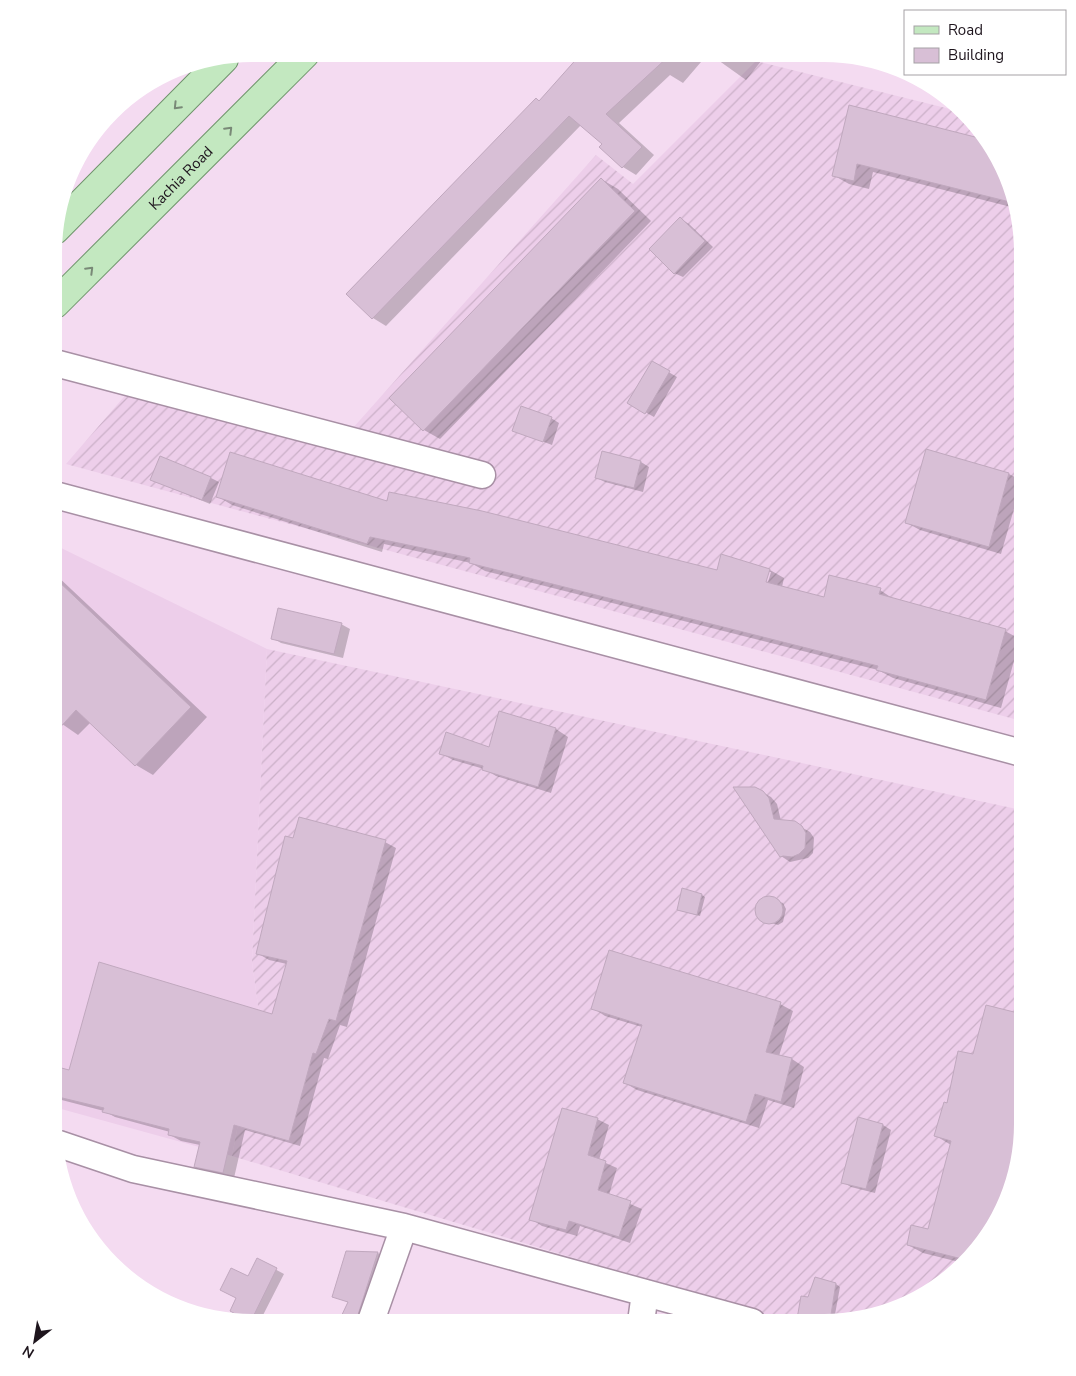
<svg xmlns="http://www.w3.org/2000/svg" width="1076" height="1376" font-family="'Nunito Sans',sans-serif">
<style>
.built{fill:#edceea}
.industrial{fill:url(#industrial-furrows)}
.shadow{fill:#0003;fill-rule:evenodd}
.building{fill:#d8bfd6;stroke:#c0a8be}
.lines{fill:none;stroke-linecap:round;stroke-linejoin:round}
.street-casing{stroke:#a890a5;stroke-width:29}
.primary-casing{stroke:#6f946c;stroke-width:30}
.street{stroke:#fff;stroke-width:26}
.primary{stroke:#c3e8c0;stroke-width:28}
.oneway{stroke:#798977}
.labels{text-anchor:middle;stroke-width:5;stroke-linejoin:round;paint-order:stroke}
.street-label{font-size:15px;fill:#1e151d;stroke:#fff}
</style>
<defs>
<pattern id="industrial-furrows" width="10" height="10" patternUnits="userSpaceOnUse" patternTransform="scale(1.25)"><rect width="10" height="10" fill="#edceea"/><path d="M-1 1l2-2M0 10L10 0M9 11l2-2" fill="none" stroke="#cbb0c8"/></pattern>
</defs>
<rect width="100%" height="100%" fill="#f4dbf1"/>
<path class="built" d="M 55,545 L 267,649 L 252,962 L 259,1013 L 232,1156 L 54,1107 Z"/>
<path class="industrial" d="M 756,61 L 958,111 L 1002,164 L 1022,252 L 1022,721 L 66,464 L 129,391 L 344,438 L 596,155 L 633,184 Z
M 267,649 L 1022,810 L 1022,1137 L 989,1234 L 954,1273 L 912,1302 L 824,1322 L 789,1322 L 232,1156 L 259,1013 L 252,962 Z"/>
<path class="shadow" d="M 582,55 L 598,55 L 603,58 L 606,55 L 707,55 L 683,83 L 670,75 L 619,123 L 654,155 L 636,175 L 623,167 L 601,147 L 604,144 L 581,125 L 386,326 L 373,318 L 347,293 L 537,99 L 540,101 Z
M 711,55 L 766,55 L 746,80 Z
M 850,107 L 981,139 L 1002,164 L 1011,207 L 873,172 L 869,189 L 849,184 L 833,175 Z
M 601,179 L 618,189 L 651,221 L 440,439 L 424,430 Z
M 681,219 L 689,224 L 713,247 L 683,277 L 674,273 Z
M 653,363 L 677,377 L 654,417 L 629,403 Z
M 551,418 L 559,423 L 552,445 L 513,430 Z
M 927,451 L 1009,474 L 1022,481 L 1001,554 L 920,530 L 907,523 Z
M 603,452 L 641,462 L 649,467 L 643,492 L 605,482 L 597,478 Z
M 211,478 L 219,482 L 210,504 L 152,480 Z
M 217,496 L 388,502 L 718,571 L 770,570 L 784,578 L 782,587 L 825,598 L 880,590 L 895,600 L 1005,631 L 1020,639 L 1001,708 L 893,678 L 878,670 L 485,571 L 471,563 L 384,544 L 382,552 L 232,505 ZM 768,572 L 771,572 L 766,589 L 763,588 Z
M 55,574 L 207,717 L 153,775 L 136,765 L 91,722 L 78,735 L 55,719 Z
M 341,624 L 350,629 L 343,658 L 281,643 L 273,638 Z
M 556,729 L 568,737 L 551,793 L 496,776 L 484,769 L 453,760 L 440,753 L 490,748 Z
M 762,792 L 771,797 L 777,804 L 781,821 L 794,823 L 810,832 L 814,838 L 813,853 L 808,858 L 790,862 L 781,856 Z
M 294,839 L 385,842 L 396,848 L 347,1027 L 340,1025 L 328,1059 L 324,1058 L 300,1146 L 245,1130 L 234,1178 L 207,1173 L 196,1166 L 200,1145 L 181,1141 L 170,1135 L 170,1132 L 115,1117 L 104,1111 L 54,1098 L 54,1067 L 70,1071 L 273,1016 L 287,964 L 269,960 L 257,953 Z
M 702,895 L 705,897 L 700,916 L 678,910 Z
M 766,897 L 783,903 L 786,909 L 783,922 L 778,925 L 760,919 L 757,906 Z
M 780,1004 L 793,1011 L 779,1056 L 792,1059 L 804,1067 L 794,1108 L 768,1100 L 759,1128 L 637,1090 L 625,1083 L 642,1027 L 605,1016 L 593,1008 Z
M 974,1055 L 989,1234 L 963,1263 L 923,1253 L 908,1245 L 929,1231 L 951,1145 L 936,1136 L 948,1104 Z
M 597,1119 L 609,1125 L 599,1160 L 617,1168 L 609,1195 L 642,1209 L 630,1243 L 580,1226 L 577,1236 L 542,1226 L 531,1219 Z
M 883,1125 L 891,1130 L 875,1193 L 851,1187 L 843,1182 Z
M 347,1252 L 378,1253 L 383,1256 L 362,1321 L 340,1321 L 349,1302 L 333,1296 Z
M 258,1260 L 284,1274 L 260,1321 L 249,1321 L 238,1298 Z
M 836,1284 L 840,1287 L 834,1320 L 813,1322 L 798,1318 L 809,1299 Z"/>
<path class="building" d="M 580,55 L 670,55 L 606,114 L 642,147 L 622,168 L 599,147 L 602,144 L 569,116 L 372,319 L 346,294 L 536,98 L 539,101 Z
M 849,105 L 979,138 L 1002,164 L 1010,202 L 857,164 L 854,181 L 832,176 Z
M 601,178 L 635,211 L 423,431 L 389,398 Z
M 680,217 L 705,241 L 674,274 L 649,249 Z
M 652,361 L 670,371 L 645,414 L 627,403 Z
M 521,406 L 552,417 L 543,442 L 512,431 Z
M 926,449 L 1009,473 L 989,547 L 905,523 Z
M 602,451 L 641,461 L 634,488 L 595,478 Z
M 230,452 L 387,501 L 389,492 L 482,511 L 717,570 L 721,554 L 770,569 L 766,582 L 824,597 L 829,575 L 881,588 L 879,594 L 1006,629 L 986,700 L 876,670 L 878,666 L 469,563 L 470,558 L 370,537 L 367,544 L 216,497 Z
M 160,456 L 211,477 L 202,500 L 150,480 Z
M 55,578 L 191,707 L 135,766 L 76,710 L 55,733 Z
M 278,608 L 342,623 L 334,654 L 271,639 Z
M 499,711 L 556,728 L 538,787 L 482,770 L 483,766 L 439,754 L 446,732 L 489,747 Z
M 733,787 L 755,787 L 763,791 L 769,798 L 774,819 L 795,821 L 802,826 L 806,833 L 805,848 L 799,854 L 792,857 L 783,856 L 780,857 Z
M 299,817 L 386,840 L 336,1021 L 329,1019 L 316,1054 L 313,1053 L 289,1141 L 234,1125 L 223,1173 L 194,1167 L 200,1142 L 168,1135 L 169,1129 L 102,1112 L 104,1108 L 54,1096 L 54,1066 L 69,1070 L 99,962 L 272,1014 L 287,961 L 256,954 L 285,836 L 293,838 Z
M 682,888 L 702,894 L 697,915 L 677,910 Z
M755 910a14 14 0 1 1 28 0a14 14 0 1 1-28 0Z
M 609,950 L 781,1002 L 766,1052 L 792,1058 L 781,1102 L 755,1094 L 746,1122 L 623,1083 L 642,1025 L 591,1009 Z
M 986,1005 L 1022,1014 L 1022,1137 L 1012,1188 L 989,1234 L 966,1260 L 907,1245 L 911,1225 L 928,1229 L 951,1141 L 934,1136 L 944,1102 L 947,1103 L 958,1051 L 973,1054 Z
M 562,1108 L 598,1118 L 588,1155 L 606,1161 L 598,1190 L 631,1201 L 619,1237 L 569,1221 L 566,1230 L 529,1220 Z
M 858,1117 L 883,1124 L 866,1189 L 841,1183 Z
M 346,1251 L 378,1252 L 356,1321 L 339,1321 L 348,1302 L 332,1297 Z
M 257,1258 L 277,1268 L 251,1321 L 248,1321 L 230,1311 L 236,1298 L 220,1290 L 231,1268 L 248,1276 Z
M 815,1277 L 836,1283 L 830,1321 L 817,1322 L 797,1319 L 801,1296 L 808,1297 Z"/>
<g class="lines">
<g class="street-casing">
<path id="street" d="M 55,363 L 482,475
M 55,495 L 1022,753
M 59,1144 L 133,1169 L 404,1227 L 752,1322
M 371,1321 L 404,1227
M 641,1322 L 645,1293"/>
</g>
<g class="primary-casing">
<g id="primary">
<path d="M 55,230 L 224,59"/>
<path id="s1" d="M 55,304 L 305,54"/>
</g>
</g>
<use href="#street" class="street"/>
<use href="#primary" class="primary"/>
</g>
<defs><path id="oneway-chevron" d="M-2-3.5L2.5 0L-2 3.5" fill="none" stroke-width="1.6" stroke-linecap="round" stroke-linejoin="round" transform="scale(1.25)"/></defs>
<g class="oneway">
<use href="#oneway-chevron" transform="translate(177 106) rotate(134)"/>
<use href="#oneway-chevron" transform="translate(229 130) rotate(-45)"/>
<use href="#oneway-chevron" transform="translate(90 270) rotate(-45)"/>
</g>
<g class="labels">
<g class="street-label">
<text dy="5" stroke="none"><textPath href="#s1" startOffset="178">Kachia Road</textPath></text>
</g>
</g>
<path d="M0 0H1076V1376H0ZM252 62H824A190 190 0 0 1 1014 252V1124A190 190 0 0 1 824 1314H252A190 190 0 0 1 62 1124V252A190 190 0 0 1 252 62Z" fill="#fff" fill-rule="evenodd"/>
<rect x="904" y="10" width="162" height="65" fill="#ffffff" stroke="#a5a1a5"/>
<rect x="914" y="26" width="25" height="8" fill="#c3e8c0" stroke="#a5a1a5"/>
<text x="948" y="35" font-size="15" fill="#1e151d">Road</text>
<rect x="914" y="48" width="25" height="15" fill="#d8bfd6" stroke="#a5a1a5"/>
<text x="948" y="60" font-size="15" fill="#1e151d">Building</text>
<g transform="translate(35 1341) rotate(211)" stroke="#ffffff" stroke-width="4" paint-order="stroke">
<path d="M0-4L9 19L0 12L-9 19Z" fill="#1e151d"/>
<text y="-8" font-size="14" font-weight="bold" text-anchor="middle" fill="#1e151d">N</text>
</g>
</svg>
